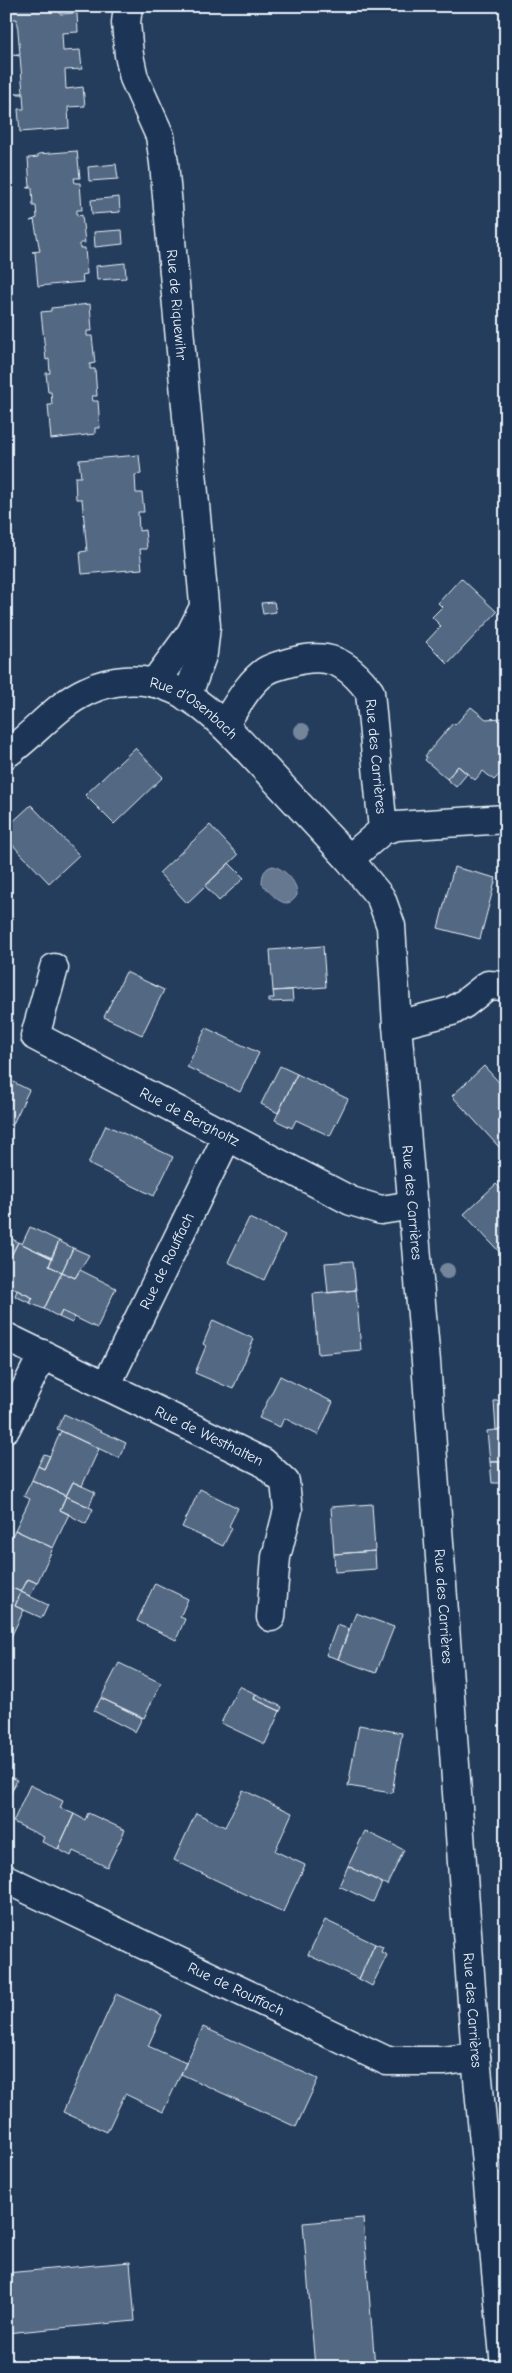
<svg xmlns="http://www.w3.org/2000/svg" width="512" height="2373" font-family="'Comic Neue',sans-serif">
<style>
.water{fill:#657890;stroke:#99a8ba}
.building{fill:#536782;stroke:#e8f1f8}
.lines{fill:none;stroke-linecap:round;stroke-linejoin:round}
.street-casing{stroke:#e8f1f8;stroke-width:31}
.street{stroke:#1d3557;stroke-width:28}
.tree{fill:#74869c}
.labels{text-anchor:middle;stroke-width:4;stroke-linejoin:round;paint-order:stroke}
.street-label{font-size:15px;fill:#e8f1f8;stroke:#1d3557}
</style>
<rect width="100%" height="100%" fill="#253d5d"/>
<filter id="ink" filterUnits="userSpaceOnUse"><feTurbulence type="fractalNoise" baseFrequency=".02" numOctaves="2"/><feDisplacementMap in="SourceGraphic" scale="10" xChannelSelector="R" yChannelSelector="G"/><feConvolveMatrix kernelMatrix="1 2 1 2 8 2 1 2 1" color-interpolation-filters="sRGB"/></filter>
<g filter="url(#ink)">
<path class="water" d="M 273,866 C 285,869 298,883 297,895 C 286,914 272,894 262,884 C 262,875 264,868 273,866 Z"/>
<path class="building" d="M 10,6 L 60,6 L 60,14 L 77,13 L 78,32 L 62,33 L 63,51 L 80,50 L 82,69 L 65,70 L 66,89 L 83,87 L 85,106 L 68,107 L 69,128 L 20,132 L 18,109 L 24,109 L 23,94 L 16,94 L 16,93 L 23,93 L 20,56 L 13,55 L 20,55 L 17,19 L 11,19 Z
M 77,151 L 80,178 L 74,178 L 75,183 L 80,183 L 82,210 L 77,210 L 77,216 L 82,215 L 85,243 L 80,243 L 80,248 L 85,248 L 87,274 L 82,275 L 83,282 L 38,286 L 35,252 L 32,252 L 40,251 L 34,220 L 30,221 L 37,218 L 36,206 L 33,206 L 32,188 L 27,188 L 30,187 L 28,158 L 38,157 L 38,154 Z
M 116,164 L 118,179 L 89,181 L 88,167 Z
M 119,197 L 120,212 L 92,214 L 91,200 Z
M 122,230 L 123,244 L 95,247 L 94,232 Z
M 125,263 L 126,278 L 97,280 L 96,266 Z
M 90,304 L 92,331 L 87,331 L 87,336 L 92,336 L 95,363 L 90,364 L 90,369 L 95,369 L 97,396 L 92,396 L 93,401 L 98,401 L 100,428 L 95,428 L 95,434 L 51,439 L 48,405 L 52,405 L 51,392 L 48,392 L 46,373 L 50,373 L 49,359 L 46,360 L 41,312 L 51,311 L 51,308 Z
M 139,455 L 141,474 L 135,475 L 136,493 L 142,493 L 144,512 L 138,512 L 139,531 L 145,530 L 147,549 L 140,549 L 142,569 L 82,574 L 80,552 L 87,551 L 82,499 L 76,499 L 75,477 L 81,477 L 79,460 Z
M 461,578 L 497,612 L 448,664 L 426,642 L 441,626 L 432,617 L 442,607 L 438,603 Z
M 274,602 L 276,612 L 263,614 L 261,603 Z
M 471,707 L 486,719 L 504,718 L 506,768 L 494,780 L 483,771 L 475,780 L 458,766 L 447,779 L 425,760 L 427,757 L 425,756 L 453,723 L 455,725 Z
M 135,748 L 163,777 L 114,824 L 85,795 Z
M 458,766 L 467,774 L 456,787 L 447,779 Z
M 31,805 L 79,855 L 49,883 L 6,838 L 6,828 Z
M 210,825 L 238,855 L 187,903 L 159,873 Z
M 229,863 L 244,878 L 219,901 L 205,886 Z
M 454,867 L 496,878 L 480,939 L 438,928 Z
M 323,946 L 326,987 L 273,991 L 270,950 Z
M 126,972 L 164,990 L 142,1035 L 104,1017 Z
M 292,990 L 293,1001 L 269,1002 L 269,998 L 274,998 L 273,991 Z
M 206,1028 L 259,1053 L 240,1092 L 187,1067 Z
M 280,1066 L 297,1074 L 278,1113 L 261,1104 Z
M 484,1066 L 506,1090 L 506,1141 L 499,1147 L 452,1096 Z
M 297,1074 L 348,1099 L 330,1136 L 296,1120 L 292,1128 L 275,1120 Z
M 9,1080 L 29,1090 L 12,1126 L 6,1123 L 6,1083 Z
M 106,1125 L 173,1157 L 154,1196 L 88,1164 Z
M 496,1184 L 506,1194 L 506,1259 L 464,1214 Z
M 249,1218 L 285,1235 L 264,1280 L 228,1262 Z
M 30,1227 L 59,1241 L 51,1258 L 22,1244 Z
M 6,1236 L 18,1242 L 6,1266 Z
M 59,1241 L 73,1248 L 62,1272 L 49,1266 Z
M 18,1242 L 52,1258 L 49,1266 L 62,1272 L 44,1309 L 30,1303 L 33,1298 L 6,1285 L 6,1266 Z
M 73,1248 L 89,1255 L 75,1278 L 62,1272 Z
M 353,1261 L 356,1290 L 328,1293 L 325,1263 Z
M 80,1270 L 116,1288 L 97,1328 L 62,1311 L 59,1317 L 44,1309 L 62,1272 L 75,1278 Z
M 17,1290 L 33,1298 L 30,1303 L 15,1296 Z
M 356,1290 L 361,1350 L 318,1354 L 313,1294 Z
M 62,1311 L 75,1317 L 72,1323 L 59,1317 Z
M 213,1320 L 254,1339 L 233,1389 L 195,1373 L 206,1346 L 203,1344 Z
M 280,1376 L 333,1402 L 318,1435 L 284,1418 L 280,1427 L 259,1418 Z
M 506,1400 L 506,1429 L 496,1430 L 494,1401 Z
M 64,1414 L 126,1443 L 119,1458 L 57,1429 Z
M 506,1429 L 506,1461 L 490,1462 L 487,1431 Z
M 61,1431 L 99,1449 L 82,1486 L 73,1482 L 66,1496 L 32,1480 L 38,1466 L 44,1469 Z
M 44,1454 L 50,1456 L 44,1469 L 38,1466 Z
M 506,1461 L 506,1554 L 499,1462 Z
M 490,1462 L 499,1462 L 500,1483 L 492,1483 Z
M 32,1480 L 66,1496 L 60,1510 L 69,1514 L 53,1548 L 15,1530 L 30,1499 L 24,1496 Z
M 73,1482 L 95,1492 L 89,1507 L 66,1496 Z
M 200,1489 L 238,1508 L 229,1526 L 232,1528 L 223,1546 L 182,1527 Z
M 66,1496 L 93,1509 L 86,1524 L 60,1510 Z
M 372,1504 L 375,1551 L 334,1554 L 331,1507 Z
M 15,1530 L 53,1548 L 37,1583 L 28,1579 L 21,1592 L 6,1585 L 6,1548 Z
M 375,1551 L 376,1569 L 335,1572 L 334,1554 Z
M 28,1579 L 37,1583 L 30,1596 L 21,1592 Z
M 155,1583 L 188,1599 L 180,1617 L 185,1619 L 176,1640 L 137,1621 Z
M 6,1585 L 21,1592 L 15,1606 L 24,1610 L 6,1647 Z
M 21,1592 L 48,1605 L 42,1618 L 15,1606 Z
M 356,1613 L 394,1627 L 376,1673 L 338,1659 Z
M 337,1625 L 349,1629 L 338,1659 L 326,1655 Z
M 119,1663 L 161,1683 L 144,1718 L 101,1698 Z
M 239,1686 L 256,1694 L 254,1699 L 280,1711 L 265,1744 L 221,1723 Z
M 256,1694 L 282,1707 L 280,1711 L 254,1699 Z
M 101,1698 L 142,1718 L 135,1732 L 94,1711 Z
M 359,1725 L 402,1733 L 392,1793 L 348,1786 Z
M 6,1775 L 17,1780 L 6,1804 Z
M 30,1785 L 63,1801 L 60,1808 L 74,1814 L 58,1849 L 42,1842 L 44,1837 L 13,1822 Z
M 243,1790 L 292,1813 L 275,1851 L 305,1865 L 283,1912 L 174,1860 L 196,1813 L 225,1827 Z
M 88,1813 L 125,1830 L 107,1867 L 73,1851 L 71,1856 L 58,1849 L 74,1814 L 85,1820 Z
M 365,1831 L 404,1850 L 387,1885 L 348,1866 Z
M 348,1866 L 382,1883 L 373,1902 L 339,1886 Z
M 325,1920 L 375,1944 L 359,1979 L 308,1955 Z
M 375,1944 L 383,1947 L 381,1952 L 387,1955 L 372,1986 L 359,1979 Z
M 116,1994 L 162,2015 L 148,2046 L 186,2063 L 163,2112 L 125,2094 L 107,2132 L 63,2112 Z
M 203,2027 L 318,2079 L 296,2127 L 181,2074 Z
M 363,2218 L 375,2367 L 315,2367 L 303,2223 Z
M 130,2262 L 135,2321 L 6,2333 L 6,2273 Z"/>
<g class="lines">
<g class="street-casing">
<g id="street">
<path id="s1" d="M 128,6 L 126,23 L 129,55 L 134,78 L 160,136 L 164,163 L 206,626 L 203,653 L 187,697"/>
<path d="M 154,683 L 191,633 L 203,609"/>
<path id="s2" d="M 224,725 C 236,707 248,683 266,671 C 272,667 281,665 288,663 C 327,651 347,661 370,692 L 383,830"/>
<path id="s3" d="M 6,754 C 34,735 56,705 87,691 C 111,679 142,677 168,687 C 206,700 244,747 271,775 C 297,803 323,831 349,859 L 381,898 L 391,926 L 397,1025 L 426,1362 L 476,2057 L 505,2367"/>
<path d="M 349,859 L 383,830 L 397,826 L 506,819"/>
<path id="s4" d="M 54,968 L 35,1036 L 351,1201 L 381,1210 L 413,1205"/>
<path d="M 397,1025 L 452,1011 L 464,1004 L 488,985 L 506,986"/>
<path id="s5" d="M 6,1337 L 263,1462 L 285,1482 L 288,1510 L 276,1557 L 271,1617"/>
<path id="s6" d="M 106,1386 L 227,1137"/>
<path d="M 6,1428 L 43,1354"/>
<path id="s7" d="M 6,1879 L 387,2061 L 444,2061 L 476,2057"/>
</g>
</g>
<use href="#street" class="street"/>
</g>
<g class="tree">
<circle cx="302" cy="731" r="8"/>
<circle cx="447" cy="1271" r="8"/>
</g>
</g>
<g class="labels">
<g class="street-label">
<text dy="5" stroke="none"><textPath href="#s1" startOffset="306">Rue de Riquewihr</textPath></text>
<text dy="5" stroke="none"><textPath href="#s3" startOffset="219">Rue d'Osenbach</textPath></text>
<text dy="5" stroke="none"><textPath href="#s2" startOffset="252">Rue des Carrières</textPath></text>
<text dy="5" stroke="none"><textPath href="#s4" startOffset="245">Rue de Bergholtz</textPath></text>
<text dy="5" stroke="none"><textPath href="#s3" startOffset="795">Rue des Carrières</textPath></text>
<text dy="5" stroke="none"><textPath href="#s6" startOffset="139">Rue de Rouffach</textPath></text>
<text dy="5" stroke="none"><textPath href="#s5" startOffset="226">Rue de Westhalten</textPath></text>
<text dy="5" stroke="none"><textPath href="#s3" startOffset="1200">Rue des Carrières</textPath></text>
<text dy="5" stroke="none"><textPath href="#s7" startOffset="255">Rue de Rouffach</textPath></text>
<text dy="5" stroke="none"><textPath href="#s3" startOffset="1605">Rue des Carrières</textPath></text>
</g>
</g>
<rect width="512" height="2373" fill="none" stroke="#1d3557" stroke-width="25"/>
<rect x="12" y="12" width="487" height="2348" fill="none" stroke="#e8f1f8" stroke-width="2" filter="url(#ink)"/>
</svg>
